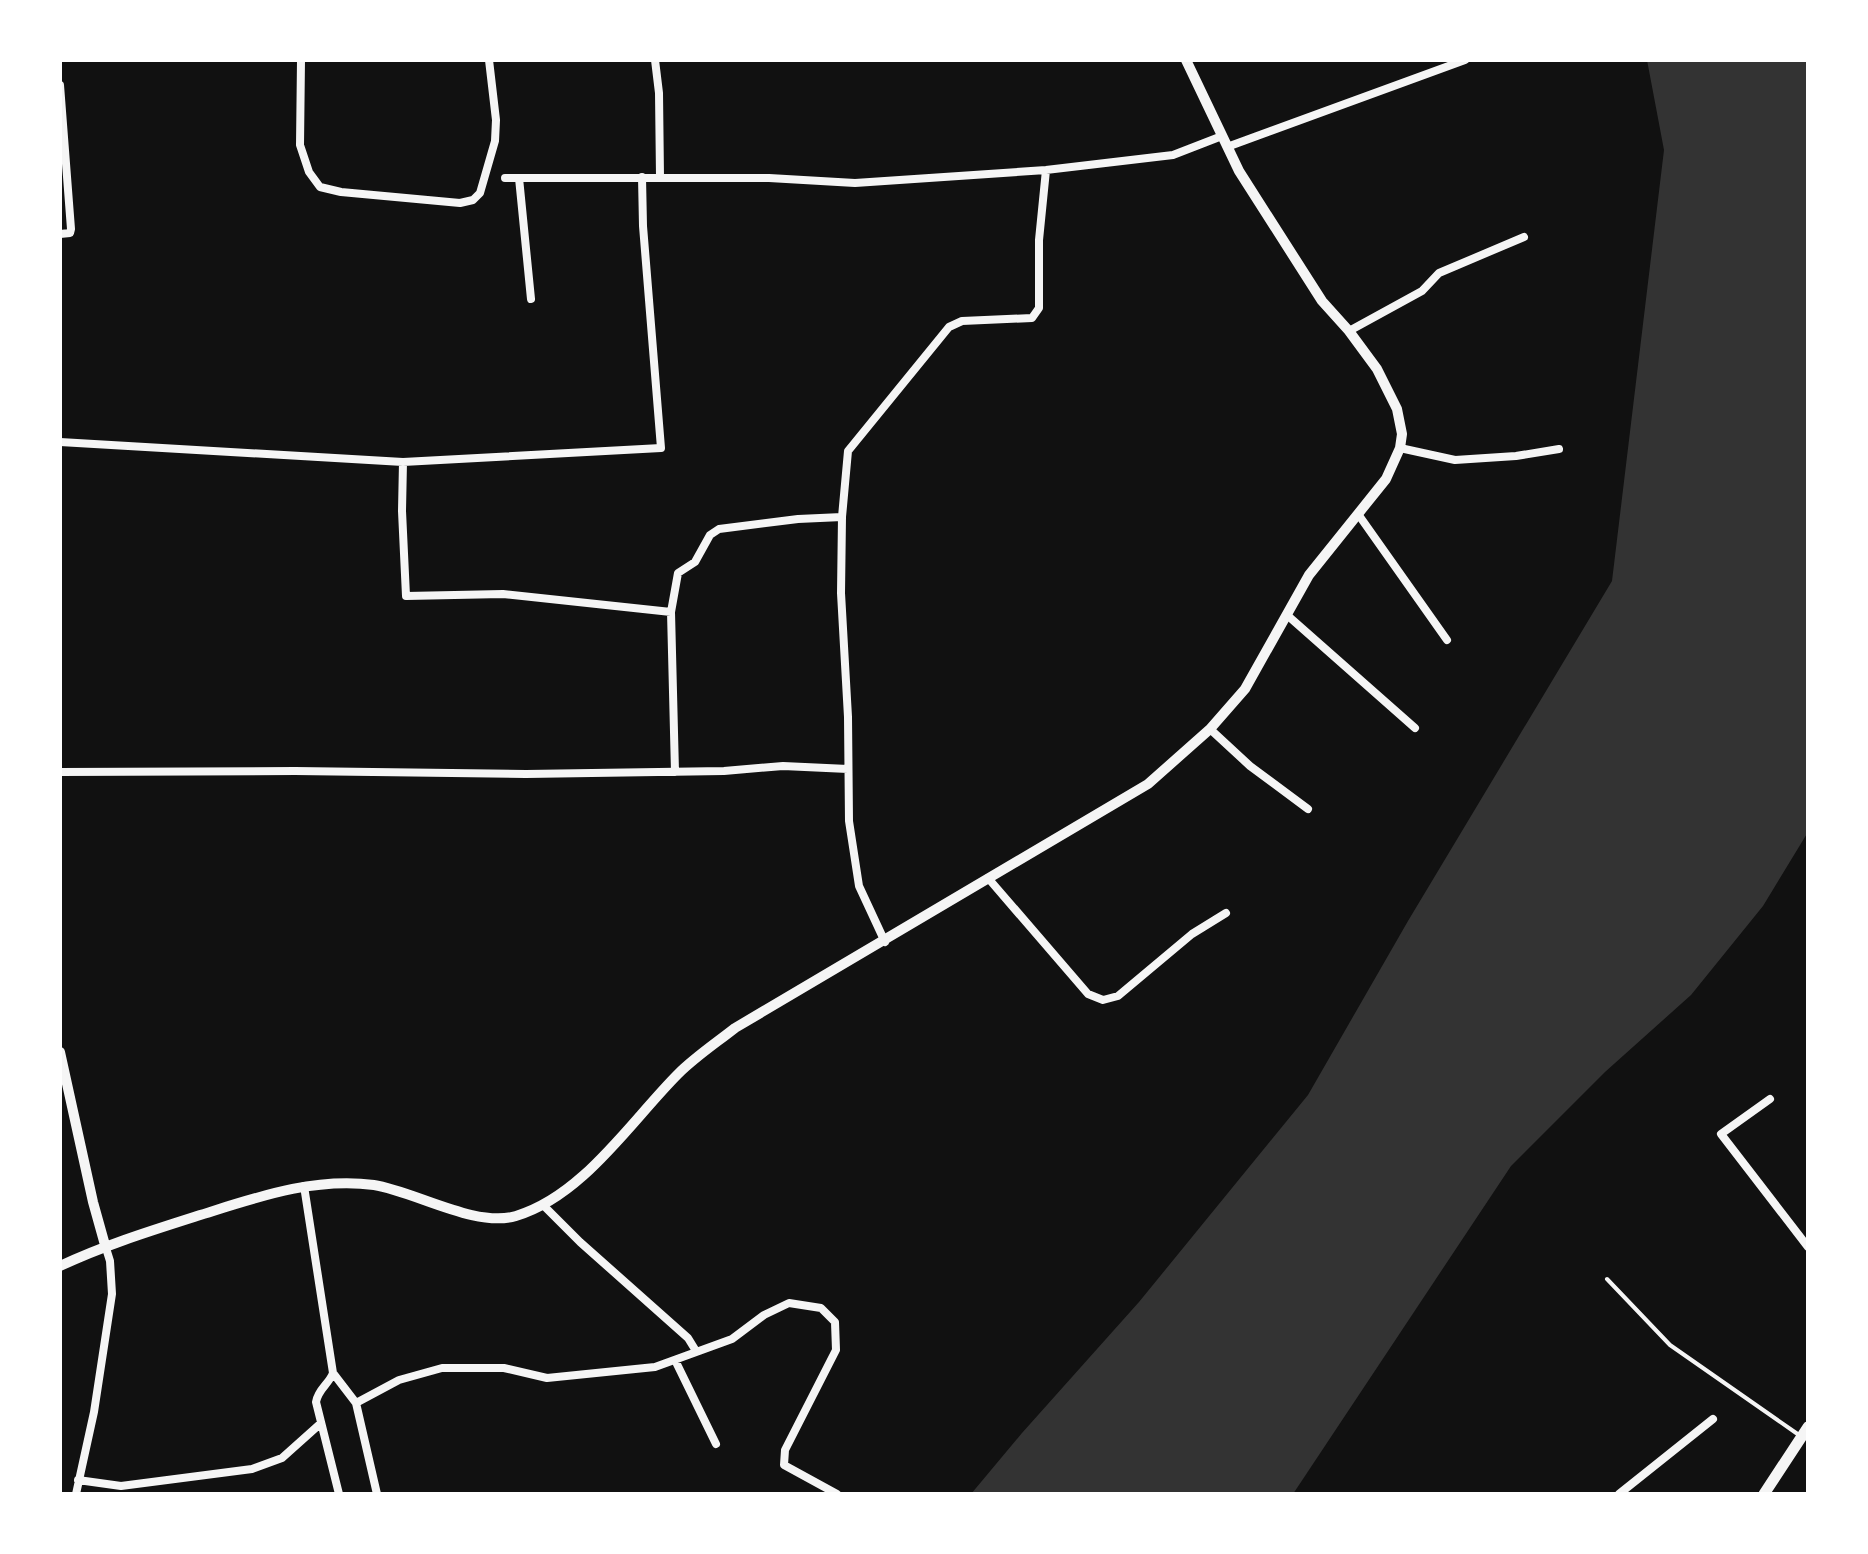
<svg xmlns="http://www.w3.org/2000/svg" width="1868" height="1554" font-family="Lato,sans-serif">
<style>
.water{fill:#333}
.lines{fill:none;stroke-linecap:round;stroke-linejoin:round}
.service{stroke:#f5f5f5;stroke-width:4}
.minor{stroke:#f5f5f5;stroke-width:8}
.tertiary{stroke:#f5f5f5;stroke-width:10}
.secondary{stroke:#f5f5f5;stroke-width:11}
</style>
<rect width="100%" height="100%" fill="#111"/>
<path class="water" d="M 1647,60 L 1808,60 L 1808,832 L 1763,906 L 1691,995 L 1605,1072 L 1511,1166 L 1293,1494 L 971,1494 L 1022,1433 L 1139,1302 L 1308,1095 L 1408,921 L 1612,581 L 1664,150 Z"/>
<g class="lines">
<path class="service" d="M 1607,1279 L 1670,1345 L 1799,1435"/>
<path class="minor" d="M 301,60 L 300,145 L 309,172 L 320,187 L 341,192 L 460,203 L 473,200 L 480,193 L 495,141 L 496,120 L 489,60
M 655,60 L 659,93 L 660,177
M 60,85 L 71,229 L 70,233 L 60,234
M 1227,147 L 1465,60
M 505,178 L 769,178 L 855,183 L 1046,170 L 1173,155 L 1222,136
M 519,178 L 531,299
M 1349,331 L 1422,291 L 1439,273 L 1524,237
M 60,442 L 403,462 L 661,448 L 643,226 L 642,177
M 1400,448 L 1455,460 L 1516,456 L 1559,449
M 403,462 L 402,511 L 406,596 L 503,594 L 671,612 L 675,772
M 1358,514 L 1447,640
M 671,612 L 678,573 L 695,562 L 710,535 L 719,529 L 798,519 L 842,517
M 1287,615 L 1415,728
M 1210,729 L 1250,766 L 1308,809
M 60,772 L 295,771 L 526,774 L 724,771 L 783,766 L 848,769
M 988,878 L 1088,994 L 1103,1000 L 1118,996 L 1192,934 L 1226,913
M 885,942 L 859,886 L 849,821 L 848,717 L 841,593 L 842,517 L 848,451 L 949,327 L 962,321 L 1032,318 L 1039,308 L 1039,240 L 1046,170
M 1770,1099 L 1721,1134 L 1808,1247
M 304,1186 L 333,1373 C 329,1384 318,1389 316,1402 L 339,1494
M 543,1205 L 580,1242 L 688,1338 L 696,1351
M 675,1360 L 716,1444
M 333,1373 L 356,1403 L 377,1494
M 356,1403 L 399,1380 L 442,1368 L 504,1368 L 547,1378 L 655,1367 L 732,1339 L 764,1315 L 789,1303 L 821,1308 L 835,1322 L 836,1350 L 785,1450 L 784,1465 L 837,1494
M 78,1480 L 121,1486 L 252,1469 L 282,1458 L 320,1424
M 76,1494 L 94,1412 L 112,1294 L 110,1261 L 105,1245
M 1619,1494 L 1713,1419"/>
<path class="tertiary" d="M 60,1052 L 93,1202 L 105,1245
M 60,1266 C 105,1245 150,1231 197,1216 C 255,1198 312,1177 374,1185 C 414,1191 475,1228 516,1216 C 583,1196 631,1121 678,1074 C 695,1057 716,1043 735,1028 L 1148,784 L 1210,729 L 1245,689 L 1309,575 L 1386,479 L 1400,448 L 1402,434 L 1397,409 L 1377,369 L 1349,331 L 1322,301 L 1239,171 L 1186,60"/>
<path class="secondary" d="M 1764,1494 L 1808,1427"/>
</g>
<rect width="1868" height="1554" fill="none" stroke="#ffffff" stroke-width="124"/>
</svg>
